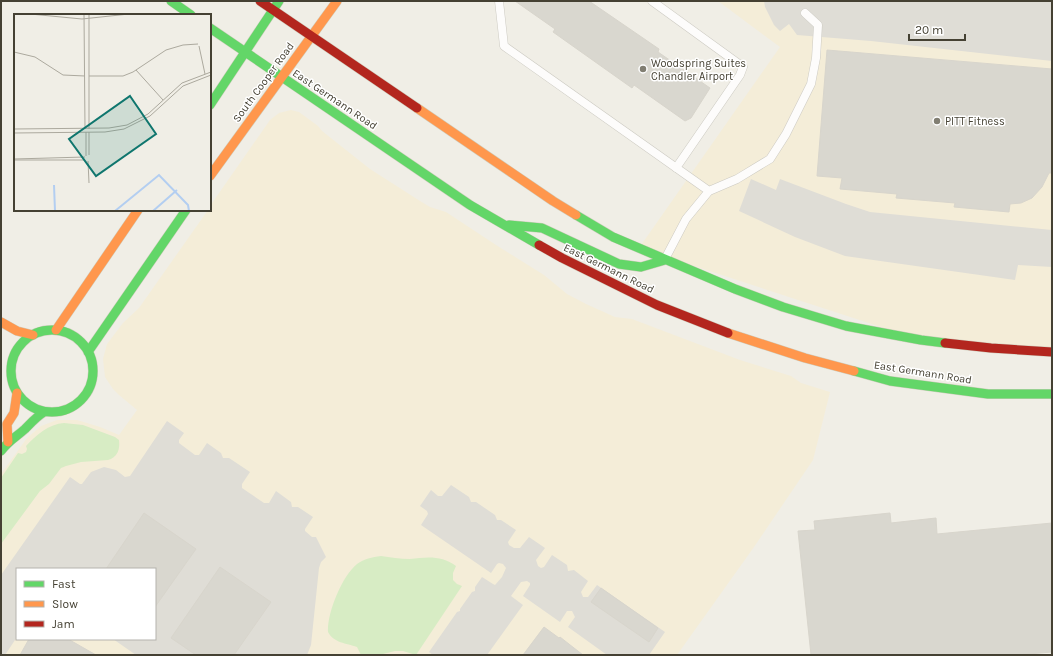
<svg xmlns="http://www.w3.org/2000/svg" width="1053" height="656" font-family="Karla,sans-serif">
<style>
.commercial{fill:#f4edd8;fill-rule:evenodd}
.green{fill:#d7ecc4}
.parking{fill:#dfddd6}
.building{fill:#d9d7cf;stroke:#d8d5cc}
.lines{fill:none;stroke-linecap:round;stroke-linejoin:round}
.lane-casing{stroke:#cccac2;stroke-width:9}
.fast-casing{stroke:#cfcdbd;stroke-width:10}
.slow-casing{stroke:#cfcdbd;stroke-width:10}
.jam-casing{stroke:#cfcdbd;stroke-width:10}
.lane{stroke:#fdfcfb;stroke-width:8}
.fast{stroke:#63d668;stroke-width:9}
.slow{stroke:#ff974d;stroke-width:9}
.jam{stroke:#b3261e;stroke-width:9}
.poi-dot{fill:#817e72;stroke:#fff;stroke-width:1.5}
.labels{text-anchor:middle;stroke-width:3;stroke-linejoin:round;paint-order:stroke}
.poi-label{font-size:11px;fill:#454133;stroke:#fff;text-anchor:start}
.street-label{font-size:11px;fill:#454133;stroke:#fff}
.inset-river{fill:none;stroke:#b3cef1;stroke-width:2}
.inset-road{fill:none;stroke:#aca99e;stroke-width:1}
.view{fill:#0f766e;fill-opacity:0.15;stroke:#0f766e;stroke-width:2}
.inset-edge{fill:none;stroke:#454133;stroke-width:2}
</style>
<rect width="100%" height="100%" fill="#f0eee6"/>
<path class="commercial" d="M 718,1 L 1052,1 L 1052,352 L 921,340 L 639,248 L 780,47 Z
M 291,110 L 299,112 L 318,126 L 322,131 L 370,169 L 420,201 L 430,207 L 446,212 L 496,245 L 544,275 L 567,294 L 586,304 L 615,317 L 632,319 L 740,360 L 791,376 L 801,383 L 830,392 L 813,460 L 754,547 L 677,655 L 1,655 L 1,474 L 27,438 L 41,426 L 57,420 L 77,420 L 100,427 L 119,435 L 137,410 L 119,395 L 113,389 L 105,377 L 103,359 L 107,344 L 123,323 L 139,308 L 208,210 L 210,210 L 210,206 L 270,120 L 279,113 ZM 17,569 L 155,569 L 155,639 L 17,639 Z"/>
<path class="green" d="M 64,423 L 83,425 L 115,437 L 119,440 C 120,449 118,457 108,460 L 81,462 L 66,466 L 61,468 L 49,484 L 40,491 L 1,544 L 1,478 L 18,453 L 22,454 L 26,452 L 27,449 L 26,446 C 36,435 49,424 64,423 Z
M 381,556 C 390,557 400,559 410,559 C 426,557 442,555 456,566 L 453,573 L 453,580 L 457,584 L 462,586 L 416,655 L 403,651 L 395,651 L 379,655 L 361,655 L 357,647 C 346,643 334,643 328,632 C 327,613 342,576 357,564 C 364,559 372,557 381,556 Z"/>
<path class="parking" d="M 764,1 L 1052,1 L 1052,61 L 871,41 L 797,35 L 789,24 L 780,31 L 774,25 L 765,7 Z
M 751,179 L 776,190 L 780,179 L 846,204 L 870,212 L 1052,230 L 1052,267 L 1018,265 L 1015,280 L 845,256 L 795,237 L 739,211 Z
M 167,421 L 184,433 L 179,440 L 179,443 L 195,455 L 199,455 L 207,443 L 221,453 L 223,458 L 229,458 L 250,472 L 242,484 L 242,488 L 264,503 L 269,503 L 276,491 L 291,502 L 292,507 L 298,507 L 313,517 L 305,529 L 305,531 L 312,537 L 316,537 L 326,557 L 321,562 L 319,568 L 311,645 L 307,655 L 136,655 L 113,639 L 155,639 L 155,569 L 17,569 L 17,637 L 5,655 L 1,655 L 1,575 L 70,477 L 80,484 L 82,484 L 91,472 L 104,467 L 116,470 L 125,477 L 130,476 Z
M 451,485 L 469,497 L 471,502 L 476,502 L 495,515 L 497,520 L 501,520 L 516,530 L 508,542 L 509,545 L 514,548 L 520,548 L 529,537 L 545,548 L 536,560 L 538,566 L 541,568 L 544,567 L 552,555 L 567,565 L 568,571 L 574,570 L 588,581 L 581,592 L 583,597 L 588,597 L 597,585 L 665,632 L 649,655 L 607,655 L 568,627 L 575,617 L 572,611 L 567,611 L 560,622 L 523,596 L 530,585 L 530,583 L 527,581 L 521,582 L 511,596 L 523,605 L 487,655 L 433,655 L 429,652 L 457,612 L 460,611 L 460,609 L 472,592 L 475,591 L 475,587 L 482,577 L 493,584 L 495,585 L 502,577 L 506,568 L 503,564 L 499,563 L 497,564 L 491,573 L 421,525 L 428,514 L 427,511 L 420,506 L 431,490 L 438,496 L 442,496 Z"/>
<path class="building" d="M 515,1 L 589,1 L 659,49 L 658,52 L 710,88 L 691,118 L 685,121 L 634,85 L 632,88 L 553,32 L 555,29 Z
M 827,50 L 1052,69 L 1052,173 L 1049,173 L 1042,187 L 1032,198 L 1021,203 L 1010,204 L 1009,212 L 954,207 L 955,203 L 896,198 L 897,194 L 840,189 L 842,178 L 817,176 Z
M 144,513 L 196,549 L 155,607 L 155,569 L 106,569 Z
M 890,513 L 891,523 L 936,518 L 937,534 L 1052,523 L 1052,652 L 1017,655 L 811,655 L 798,531 L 815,530 L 814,521 Z
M 220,567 L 271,602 L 234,655 L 196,655 L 171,638 Z
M 601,588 L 658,628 L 649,642 L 591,602 Z
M 544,627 L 559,638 L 560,637 L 583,655 L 523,655 Z
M 29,639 L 68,639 L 96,655 L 20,655 Z"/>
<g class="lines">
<g class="lane-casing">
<path id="lane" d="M 499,1 L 504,46 L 709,191
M 652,1 L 743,67 L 740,75 L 676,168
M 665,259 L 686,219 L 709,191 L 737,179 L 770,159 L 786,134 L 811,84 L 816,58 L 818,25 L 805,13"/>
</g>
<g class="fast-casing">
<path id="fast" d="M 171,1 L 191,15
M 210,28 L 470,205 L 539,245
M 210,105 L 279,1
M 576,215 L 613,237 L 735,289 L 783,307 L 846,326 L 921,340 L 945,343
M 509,225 L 542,228 L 619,264 L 641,267 L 665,260
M11 371a41 41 0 1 1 82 0a41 41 0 1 1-82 0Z
M 88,352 L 186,210
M 854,371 L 890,381 L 988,394 L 1052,394
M 1,451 C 8,441 16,437 25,429 C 31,423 36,417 44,412"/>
</g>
<g class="slow-casing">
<path id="slow" d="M 417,108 L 553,201 L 576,215
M 210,176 L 337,1
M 1,322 L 17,331 L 33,335
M 56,330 L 138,210
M 728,333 L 805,358 L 854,371
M 8,442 L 7,424 L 14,413 L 17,393"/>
</g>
<g class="jam-casing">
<path id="jam" d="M 260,1 L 417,108
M 539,245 L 562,258 L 657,305 L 728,333
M 945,343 L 991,348 L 1052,352"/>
</g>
<use href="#lane" class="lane"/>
<use href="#fast" class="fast"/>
<use href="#slow" class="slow"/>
<use href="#jam" class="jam"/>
</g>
<g class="poi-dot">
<circle cx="643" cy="69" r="4"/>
<circle cx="937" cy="121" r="4"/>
</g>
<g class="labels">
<g class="poi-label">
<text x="651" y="67">Woodspring Suites<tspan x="651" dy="13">Chandler Airport</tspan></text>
<text x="945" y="125">PITT Fitness</text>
</g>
<g class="street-label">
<text transform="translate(263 82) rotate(-54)" y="4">South Cooper Road</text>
<text transform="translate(335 99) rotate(34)" y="4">East Germann Road</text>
<text transform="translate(609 268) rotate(26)" y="4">East Germann Road</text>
<text transform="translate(923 372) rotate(9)" y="4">East Germann Road</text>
</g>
</g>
<g transform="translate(14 14)">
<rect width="197" height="197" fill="#f0eee6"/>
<path class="inset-river" d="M 40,171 L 41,197M 101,197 L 145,161 L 174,191 L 175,197M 139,197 L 163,176"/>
<path class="inset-road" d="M 16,0 L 68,5 L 115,0M 70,0 L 71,115M 185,32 L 191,60M 0,38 L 21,43 L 49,61 L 71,62M 122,56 L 149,86M 75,62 L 109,62 L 119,58 L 152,36 L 169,31 L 184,30M 0,115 L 95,114 L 113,111 L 134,100 L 168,69 L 197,58M 75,115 L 75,0M 72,118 L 72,142M 0,119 L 91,118 L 110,115 L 136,102 L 169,72 L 197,61M 75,141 L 75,118M 0,145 L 71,143M 0,146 L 71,146M 74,147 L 75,169"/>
<path class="view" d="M 116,82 L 142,120 L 82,162 L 55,125 Z"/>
<rect width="197" height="197" class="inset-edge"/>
</g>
<rect width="1053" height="656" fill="none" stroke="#454133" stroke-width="4"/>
<rect x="16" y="568" width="140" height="72" fill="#ffffff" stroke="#b5b3ad"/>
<rect x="24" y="581" width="20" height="6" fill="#63d668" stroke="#b5b3ad"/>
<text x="52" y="588" font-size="12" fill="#454133">Fast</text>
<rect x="24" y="601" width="20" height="6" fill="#ff974d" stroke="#b5b3ad"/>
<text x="52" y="608" font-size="12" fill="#454133">Slow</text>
<rect x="24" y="621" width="20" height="6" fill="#b3261e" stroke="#b5b3ad"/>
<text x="52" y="628" font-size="12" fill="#454133">Jam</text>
<path d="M909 34v6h56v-6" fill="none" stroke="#454133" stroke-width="2"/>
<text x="915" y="34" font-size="12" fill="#454133" stroke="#ffffff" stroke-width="3" paint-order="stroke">20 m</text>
</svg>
